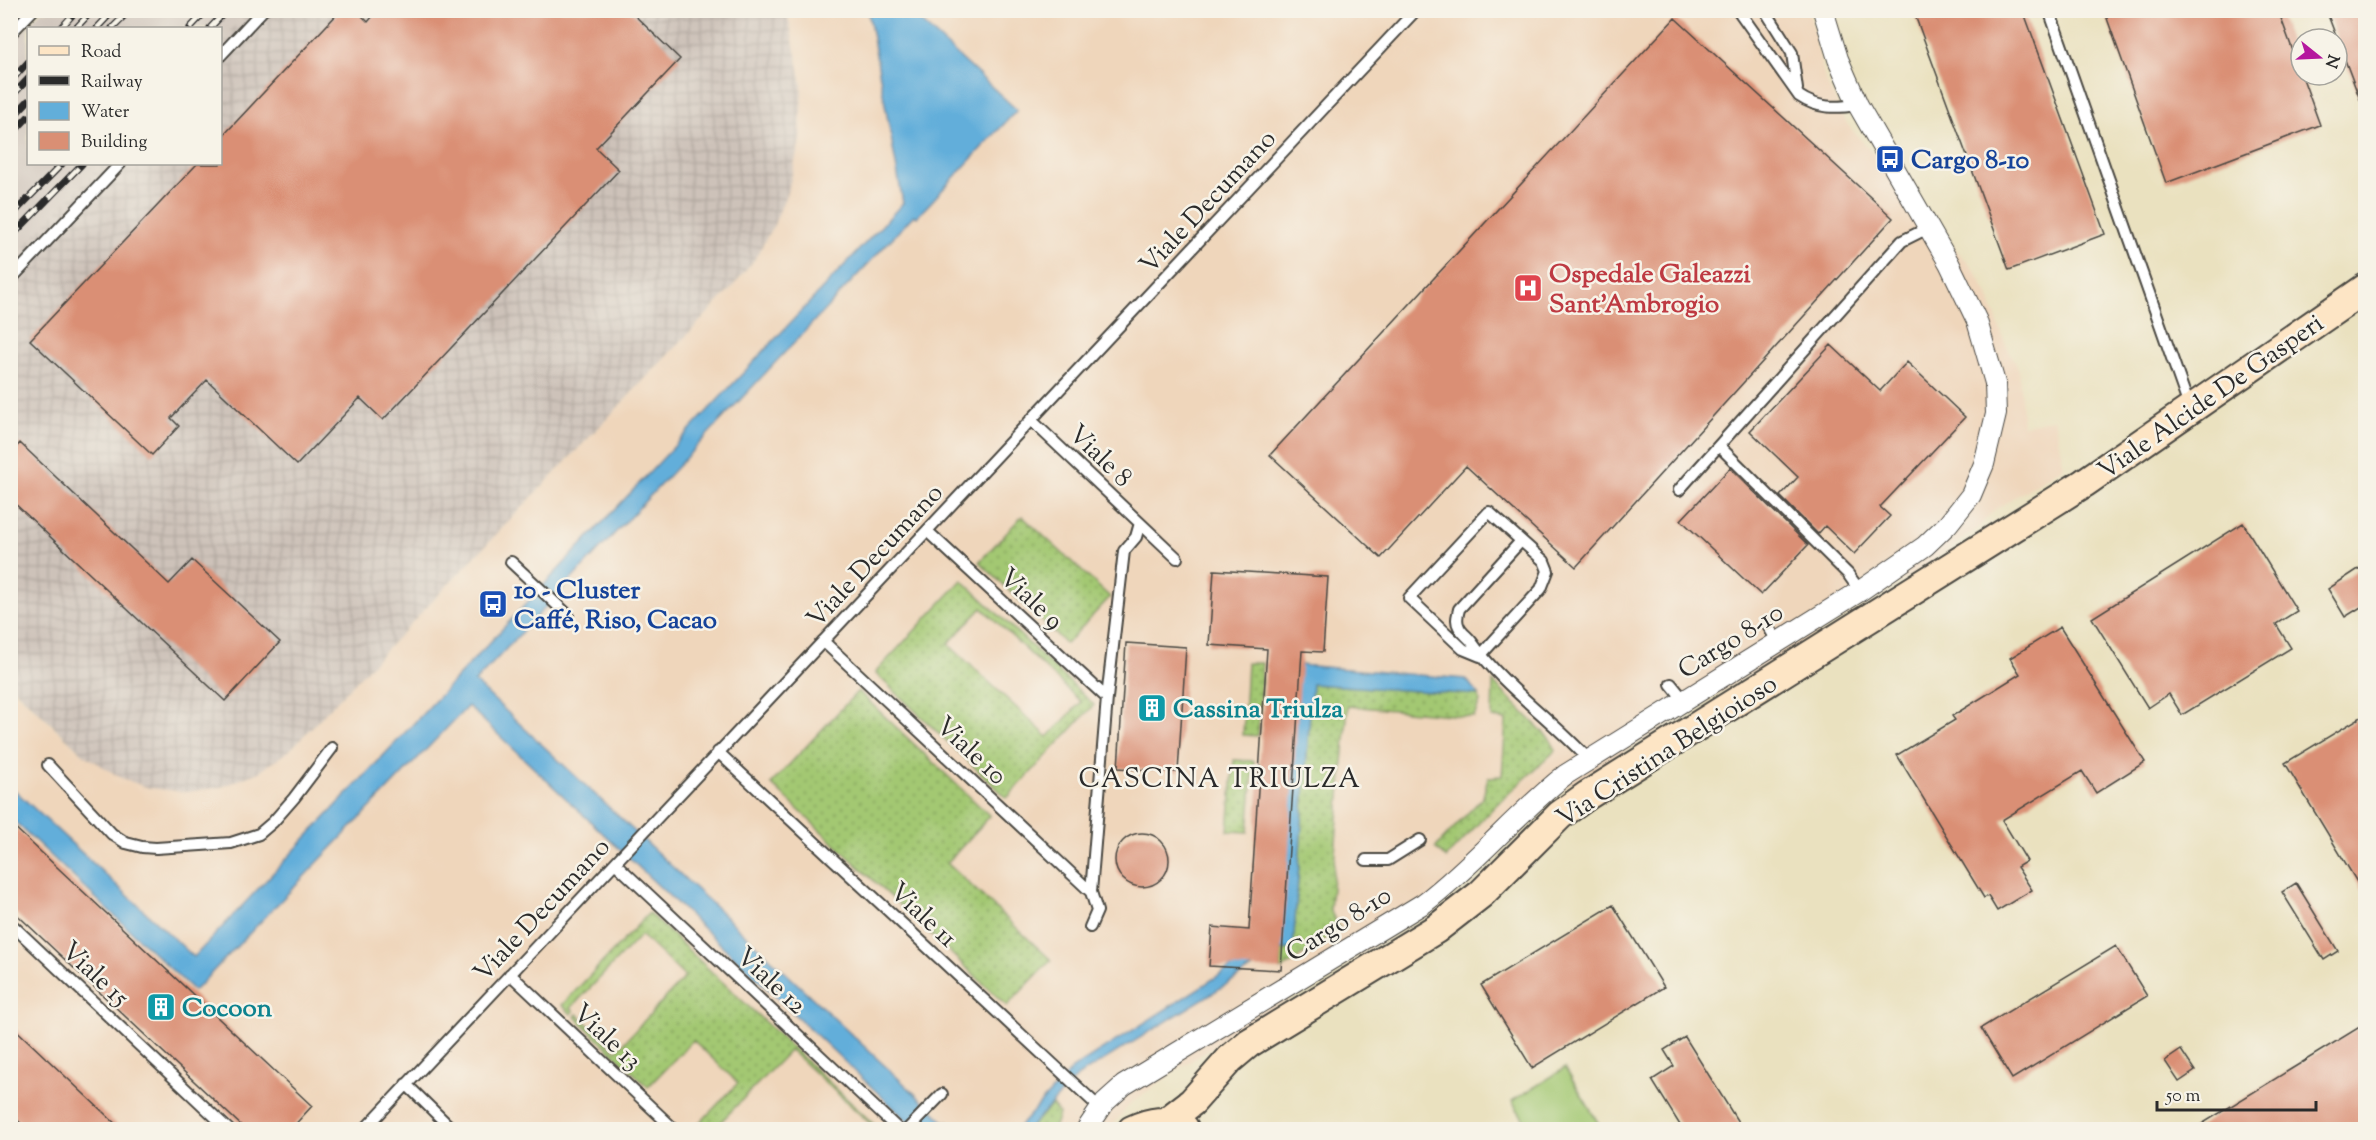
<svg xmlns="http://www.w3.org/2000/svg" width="2376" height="1140" font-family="'Sorts Mill Goudy',serif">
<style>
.built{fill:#efd6bb}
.industrial{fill:url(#industrial-grid)}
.railway{fill:#cdc2b9}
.grass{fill:url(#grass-dots);stroke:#677a4e;stroke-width:1.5;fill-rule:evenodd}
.pitch{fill:#a3c872;stroke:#677a4e;stroke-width:1.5}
.water{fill:#62aeda;stroke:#466c82;stroke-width:1.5}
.building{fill:#da8f74}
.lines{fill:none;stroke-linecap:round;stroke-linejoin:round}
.lane-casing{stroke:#484641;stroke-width:14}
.street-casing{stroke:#484641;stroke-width:22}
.secondary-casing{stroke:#484641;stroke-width:32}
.lane{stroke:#fff;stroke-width:10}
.street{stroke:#fff;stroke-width:20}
.secondary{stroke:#fde5c5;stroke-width:28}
.rail-casing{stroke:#2b2b2b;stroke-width:7}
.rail{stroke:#f7f3e8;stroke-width:4.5;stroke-dasharray:14;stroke-linecap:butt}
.labels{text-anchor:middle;stroke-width:5;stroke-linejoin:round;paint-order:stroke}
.transit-label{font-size:26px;font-weight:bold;fill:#164399;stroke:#f7f3e8;text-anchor:start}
.street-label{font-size:26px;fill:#2b2b2b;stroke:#f7f3e8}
.health-label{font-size:26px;font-weight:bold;fill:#be3a42;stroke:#f7f3e8;text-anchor:start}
.culture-label{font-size:26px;font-weight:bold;fill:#0d838f;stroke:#f7f3e8;text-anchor:start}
.neighbourhood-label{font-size:27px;letter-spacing:1.5px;fill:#2b2b2b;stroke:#f7f3e8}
</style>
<defs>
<pattern id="industrial-grid" width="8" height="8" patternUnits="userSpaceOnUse" patternTransform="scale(1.5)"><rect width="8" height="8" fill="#cdc2b9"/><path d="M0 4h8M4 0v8" fill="none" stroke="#b0a79f"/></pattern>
<pattern id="grass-dots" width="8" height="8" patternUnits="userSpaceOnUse" patternTransform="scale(1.5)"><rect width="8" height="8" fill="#a3c872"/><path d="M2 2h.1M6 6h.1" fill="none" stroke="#85a35e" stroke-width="1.8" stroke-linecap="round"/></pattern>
</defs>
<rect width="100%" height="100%" fill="#f7f3e8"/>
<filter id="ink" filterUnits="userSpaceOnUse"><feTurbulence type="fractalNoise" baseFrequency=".0167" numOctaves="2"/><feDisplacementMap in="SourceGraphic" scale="12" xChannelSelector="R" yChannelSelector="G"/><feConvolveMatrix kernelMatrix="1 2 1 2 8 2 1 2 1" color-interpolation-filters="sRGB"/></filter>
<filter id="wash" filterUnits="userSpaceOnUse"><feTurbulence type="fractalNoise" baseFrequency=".008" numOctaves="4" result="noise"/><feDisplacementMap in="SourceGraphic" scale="24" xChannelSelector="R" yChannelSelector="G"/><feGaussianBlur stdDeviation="1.35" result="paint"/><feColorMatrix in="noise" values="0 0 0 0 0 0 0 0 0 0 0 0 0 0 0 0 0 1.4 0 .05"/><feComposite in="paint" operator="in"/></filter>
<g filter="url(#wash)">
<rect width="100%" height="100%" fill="#eae1bf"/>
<path class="built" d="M 787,11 L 1809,11 L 1825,80 L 1848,125 L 1976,272 L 1988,295 L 2005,343 L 2019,370 L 2023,426 L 2054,419 L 2064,467 L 1994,510 L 1977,529 L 1908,578 L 1568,786 L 1546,803 L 1456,891 L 1426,913 L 1180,1068 L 1130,1104 L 1109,1129 L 11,1129 L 10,686 L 83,754 L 290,750 L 731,289 L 754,260 L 774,225 L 802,84 Z"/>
<path class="industrial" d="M 248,11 L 787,11 L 802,84 L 800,140 L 789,187 L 774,225 L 754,260 L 731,289 L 290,750 L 259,772 L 221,787 L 187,792 L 149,788 L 121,778 L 83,754 L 11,686 L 10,260 L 102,164 L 220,164 L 221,39 Z"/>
<path class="railway" d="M 41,11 L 248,11 L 221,39 L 220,28 L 28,28 L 28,164 L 102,164 L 11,260 L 11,43 Z"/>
<path class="grass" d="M 1022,516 L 1110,597 L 1066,644 L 979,562 Z
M 962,580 L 1094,705 L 1007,798 L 875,673 ZM 982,608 L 1081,702 L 1048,737 L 948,644 Z
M 1247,663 L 1262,663 L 1258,736 L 1243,735 Z
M 1493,682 L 1550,739 L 1556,750 L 1494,807 L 1446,858 L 1435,848 L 1483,797 L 1488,777 L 1502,776 L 1506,720 L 1492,718 Z
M 1312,684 L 1479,695 L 1480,702 L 1474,717 L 1348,706 L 1330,910 L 1340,929 L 1281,970 L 1282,950 L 1293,948 Z
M 858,691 L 990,816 L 947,863 L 1051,960 L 1007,1006 L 771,784 Z
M 1234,760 L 1254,761 L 1248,832 L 1228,831 Z
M 649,913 L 879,1129 L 880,1129 L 876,1129 L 790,1050 L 714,1129 L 694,1129 L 738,1083 L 693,1040 L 648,1087 L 575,1017 L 577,1014 L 616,1051 L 685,977 L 641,935 L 571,1008 L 574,1011 L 571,1014 L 562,1005 Z
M 1052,1105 L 1059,1114 L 1054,1129 L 1028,1129 Z"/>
<path class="pitch" d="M 1565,1068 L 1602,1129 L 1530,1129 L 1512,1101 Z"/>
<path class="water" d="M 868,11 L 909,11 L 1017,110 L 917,217 L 914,215 L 475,682 L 946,1123 L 948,1122 L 956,1129 L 916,1129 L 468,706 L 194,991 L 11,818 L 10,786 L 194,957 L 903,203 Z
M 1300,665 L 1466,679 L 1479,695 L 1312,684 L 1293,948 L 1282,950 L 1078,1076 L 1028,1129 L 1016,1130 L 1072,1069 L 1282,935 Z"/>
<g id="blocks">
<path class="building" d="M 341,10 L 356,10 L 368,22 L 378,10 L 629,10 L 680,59 L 596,148 L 619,170 L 383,420 L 360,398 L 297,465 L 207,380 L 171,418 L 179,426 L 152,455 L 30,340 L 197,164 L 220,164 L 220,139 Z
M 1913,10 L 2023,10 L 2105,234 L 2009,270 Z
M 2104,10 L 2278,10 L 2320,125 L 2166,183 Z
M 2326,10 L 2366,10 L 2366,109 L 2364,110 Z
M 1675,18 L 1893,218 L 1576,567 L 1466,466 L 1381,558 L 1270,455 Z
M 1831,345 L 1880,391 L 1907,362 L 1965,417 L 1880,507 L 1890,516 L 1854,554 L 1825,526 L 1818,534 L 1780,496 L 1798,477 L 1750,431 Z
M 20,443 L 169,584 L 192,560 L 280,642 L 225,701 L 10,499 L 10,454 Z
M 1730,468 L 1808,545 L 1761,595 L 1681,520 Z
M 2243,523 L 2297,611 L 2276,624 L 2291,648 L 2182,715 L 2169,694 L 2148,708 L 2092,618 Z
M 2366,564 L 2366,604 L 2345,617 L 2328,589 Z
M 1214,570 L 1328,577 L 1323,652 L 1302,651 L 1281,970 L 1209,966 L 1212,927 L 1249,930 L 1267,649 L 1209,645 Z
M 2060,627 L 2145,762 L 2096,793 L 2082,771 L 2002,820 L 2027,861 L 2017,867 L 2032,890 L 1997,911 L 1988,896 L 1984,898 L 1897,755 L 1955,720 L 1952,716 L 2020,674 L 2010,658 Z
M 1126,643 L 1186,647 L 1178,772 L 1118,768 Z
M 2366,714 L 2366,897 L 2285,763 Z
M 10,823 L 312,1106 L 290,1130 L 246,1130 L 10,908 Z
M1115 860a27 27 0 1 1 54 0a27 27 0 1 1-54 0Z
M 2296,883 L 2338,951 L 2324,960 L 2282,892 Z
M 1613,905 L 1664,987 L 1532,1068 L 1481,985 Z
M 2116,946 L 2147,996 L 2012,1079 L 1981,1028 Z
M 2366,1023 L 2366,1124 L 2357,1130 L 2192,1130 Z
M 10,1024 L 122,1130 L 28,1130 L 10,1113 Z
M 1685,1037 L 1743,1130 L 1683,1130 L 1652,1080 L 1674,1066 L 1664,1050 Z
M 2181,1050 L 2195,1071 L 2179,1082 L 2165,1061 Z"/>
</g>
</g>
<g filter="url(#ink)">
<use href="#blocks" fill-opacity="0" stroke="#484641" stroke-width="1.5"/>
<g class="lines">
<g class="lane-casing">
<path id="lane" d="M 1738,10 L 1799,96 C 1818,109 1836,108 1858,105
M 1765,10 L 1792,53 L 1797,89
M 2049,10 L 2190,409
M 10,34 L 33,10
M 220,56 L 263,10
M 10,280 L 120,164
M 1031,420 L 1177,558
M 1719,446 L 1848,574 L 1860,591
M 1679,490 L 1902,241 L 1928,228
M 1489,512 L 1544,561 L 1548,571 L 1541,589 L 1480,656 L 1463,649 L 1409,598 Z
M 927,531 L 1107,698
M 1521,541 L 1459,609 C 1458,615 1455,620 1459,627 C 1461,632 1467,636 1471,641 C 1503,687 1552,719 1589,760
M 511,562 L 568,615
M 1767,624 L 1778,643
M 823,641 L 1091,892
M 1671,684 L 1684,700
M 718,752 L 1100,1108
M 48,765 L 112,834 L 126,843 L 142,847 L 156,848 L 231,843 L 259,834 L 273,822 L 294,798 L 332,748
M 1366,860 L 1388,860 L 1420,840
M 615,863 L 899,1130
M 10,923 L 229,1130
M 1090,927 L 1097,911 L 1091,892 L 1107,698 L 1124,551 L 1136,537 L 1140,523
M 510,974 L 675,1130
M 406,1084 L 453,1130
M 10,1127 L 13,1130
M 364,1130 L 1416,10
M 907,1130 L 942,1094"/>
</g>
<g class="street-casing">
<path id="street" d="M 1086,1130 L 1105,1102 L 1124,1085 L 1424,903 C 1475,864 1515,815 1565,775 L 1860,591 L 1925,546 L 1948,524 L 1971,495 L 1984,464 L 1996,414 L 1995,383 L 1977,321 L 1949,263 L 1858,105 L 1838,59 L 1823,10"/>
</g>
<g class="secondary-casing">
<path id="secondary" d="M 1166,1122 L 1192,1102 L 1230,1059 L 1249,1043 L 1436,929 L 1481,894 L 1560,815 L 1588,795 L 2084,483 L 2366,288
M 1132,1130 C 1150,1122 1167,1118 1184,1128"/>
</g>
<use href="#lane" class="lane"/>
<use href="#street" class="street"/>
<use href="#secondary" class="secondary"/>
<g class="rail-casing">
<path id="rail" d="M 61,28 L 77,10
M 76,28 L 93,10
M 97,28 L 114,10
M 112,28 L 130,10
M 190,28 L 207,10
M 210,28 L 227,10
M 10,82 L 28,62
M 10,98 L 28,79
M 10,120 L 28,101
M 10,136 L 28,117
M 10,217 L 62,164
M 10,238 L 82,164"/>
</g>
<use href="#rail" class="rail"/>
</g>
</g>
<defs>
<g id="bus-square" transform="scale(1.5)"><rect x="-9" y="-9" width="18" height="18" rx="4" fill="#1a4fb4" stroke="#f7f3e8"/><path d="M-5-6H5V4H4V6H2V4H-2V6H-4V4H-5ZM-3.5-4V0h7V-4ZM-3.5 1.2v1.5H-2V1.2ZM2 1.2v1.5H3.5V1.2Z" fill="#fff"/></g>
<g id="hospital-square" transform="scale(1.5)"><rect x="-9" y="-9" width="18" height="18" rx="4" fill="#e0444e" stroke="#f7f3e8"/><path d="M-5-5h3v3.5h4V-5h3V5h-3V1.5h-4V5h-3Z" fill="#fff"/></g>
<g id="building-square" transform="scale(1.5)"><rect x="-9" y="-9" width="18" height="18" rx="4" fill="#0f9aa8" stroke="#f7f3e8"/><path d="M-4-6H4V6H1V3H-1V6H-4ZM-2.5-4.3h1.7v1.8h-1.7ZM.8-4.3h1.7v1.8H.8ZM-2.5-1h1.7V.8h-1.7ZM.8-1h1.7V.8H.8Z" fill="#fff"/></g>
</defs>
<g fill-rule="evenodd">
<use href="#bus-square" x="1890" y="159"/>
<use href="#hospital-square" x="1528" y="288"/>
<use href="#bus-square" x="493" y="604"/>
<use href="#building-square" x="1152" y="708"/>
<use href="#building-square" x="161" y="1007"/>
</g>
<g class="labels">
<g class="transit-label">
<text x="1911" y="168">Cargo 8-10</text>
<text x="514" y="598">10 - Cluster<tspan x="514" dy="30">Caffé, Riso, Cacao</tspan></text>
</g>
<g class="street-label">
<text transform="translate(1207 201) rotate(-47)" y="9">Viale Decumano</text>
<text transform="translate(2210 396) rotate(-35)" y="9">Viale Alcide De Gasperi</text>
<text transform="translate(1101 455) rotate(44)" y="9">Viale 8</text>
<text transform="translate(874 555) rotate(-47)" y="9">Viale Decumano</text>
<text transform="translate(1032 598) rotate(43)" y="9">Viale 9</text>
<text transform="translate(1730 640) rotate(-32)" y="9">Cargo 8-10</text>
<text transform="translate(972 750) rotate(43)" y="9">Viale 10</text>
<text transform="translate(1666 750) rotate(-33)" y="9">Via Cristina Belgioioso</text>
<text transform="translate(541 909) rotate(-47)" y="9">Viale Decumano</text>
<text transform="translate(924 914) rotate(43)" y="9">Viale 11</text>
<text transform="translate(1338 923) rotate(-32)" y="9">Cargo 8-10</text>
<text transform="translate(96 973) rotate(43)" y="9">Viale 15</text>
<text transform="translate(772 980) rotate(43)" y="9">Viale 12</text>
<text transform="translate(608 1036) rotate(43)" y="9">Viale 13</text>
</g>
<g class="health-label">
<text x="1549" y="282">Ospedale Galeazzi<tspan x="1549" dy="30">Sant'Ambrogio</tspan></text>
</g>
<g class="culture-label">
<text x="1173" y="717">Cassina Triulza</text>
<text x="182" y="1016">Cocoon</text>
</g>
<g class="neighbourhood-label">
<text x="1220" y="787">CASCINA TRIULZA</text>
</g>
</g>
<rect width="2376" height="1140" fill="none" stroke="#f7f3e8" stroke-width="36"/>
<rect x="27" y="27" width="195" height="138" fill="#f7f3e8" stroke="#a5a39c" stroke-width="1.5"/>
<rect x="39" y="46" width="30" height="9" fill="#fde5c5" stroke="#a5a39c" stroke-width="1.5"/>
<text x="81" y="57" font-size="18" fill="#2b2b2b">Road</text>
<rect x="39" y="76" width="30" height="9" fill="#2b2b2b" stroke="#a5a39c" stroke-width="1.5"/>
<text x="81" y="87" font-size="18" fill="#2b2b2b">Railway</text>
<rect x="39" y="102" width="30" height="18" fill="#62aeda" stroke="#a5a39c" stroke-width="1.5"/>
<text x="81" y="117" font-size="18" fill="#2b2b2b">Water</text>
<rect x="39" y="132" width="30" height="18" fill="#da8f74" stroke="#a5a39c" stroke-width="1.5"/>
<text x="81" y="147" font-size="18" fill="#2b2b2b">Building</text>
<g transform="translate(2319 57) rotate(108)"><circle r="28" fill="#f7f3e8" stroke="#a5a39c" stroke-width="1.5"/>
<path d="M0-4.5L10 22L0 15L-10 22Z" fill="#b5179e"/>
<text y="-9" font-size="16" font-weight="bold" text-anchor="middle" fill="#2b2b2b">N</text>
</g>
<path d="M2157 1101v9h159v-9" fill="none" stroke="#2b2b2b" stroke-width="3"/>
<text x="2166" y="1101" font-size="18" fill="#2b2b2b" stroke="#f7f3e8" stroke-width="4.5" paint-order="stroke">50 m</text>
</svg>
